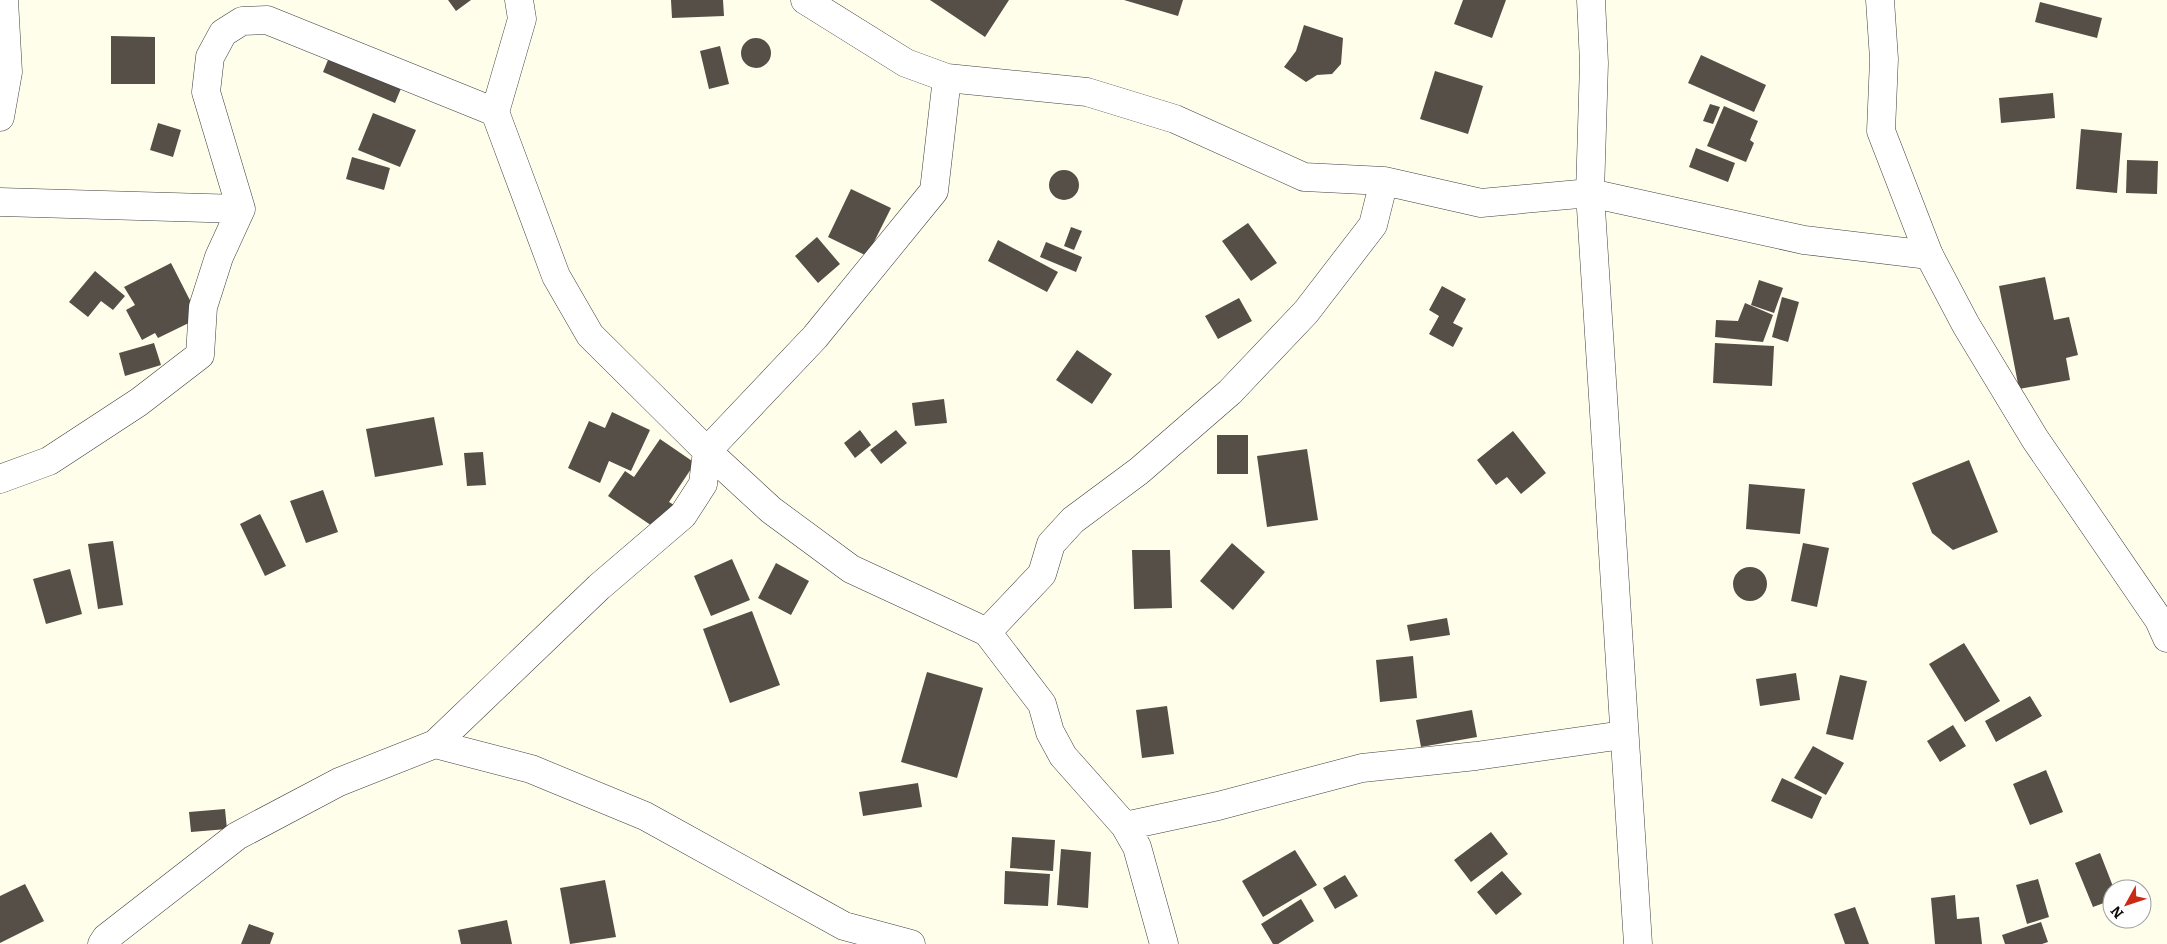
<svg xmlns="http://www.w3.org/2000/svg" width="2167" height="944" font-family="Bitter,serif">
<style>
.building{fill:#564f47}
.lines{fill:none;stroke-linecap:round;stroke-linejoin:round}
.minor-casing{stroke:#3f3f3f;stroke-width:29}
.tertiary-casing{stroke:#3f3f3f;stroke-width:29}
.minor{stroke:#fff;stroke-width:28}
.tertiary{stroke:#fff;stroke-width:28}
</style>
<rect width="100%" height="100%" fill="#fffeeb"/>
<path class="building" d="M 448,0 L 471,0 L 456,11 Z
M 671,0 L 723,0 L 724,16 L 672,18 Z
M 930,0 L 1009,0 L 985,37 Z
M 1124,0 L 1183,0 L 1178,16 Z
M 1463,0 L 1506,0 L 1492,38 L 1454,24 Z
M 2040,2 L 2102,18 L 2097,38 L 2035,22 Z
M 1304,25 L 1343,38 L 1341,64 L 1332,74 L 1317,75 L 1306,82 L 1284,67 L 1296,51 Z
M 111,36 L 155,37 L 155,84 L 111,84 Z
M741 53a15 15 0 1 1 30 0a15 15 0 1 1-30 0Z
M 720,46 L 729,84 L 709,89 L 700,51 Z
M 330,55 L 402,86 L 395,103 L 323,72 Z
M 1701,55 L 1766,85 L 1754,112 L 1688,83 Z
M 1435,71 L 1483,86 L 1468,134 L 1420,119 Z
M 2053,93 L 2055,118 L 2001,123 L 1999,98 Z
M 1710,104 L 1720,107 L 1713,124 L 1703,121 Z
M 1724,106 L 1758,121 L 1750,140 L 1754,143 L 1746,162 L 1707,146 Z
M 373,113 L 416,130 L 400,167 L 358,150 Z
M 158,123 L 181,130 L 173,157 L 150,150 Z
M 2081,129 L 2122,133 L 2117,193 L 2076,189 Z
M 1696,148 L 1735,163 L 1728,182 L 1689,167 Z
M 352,157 L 390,168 L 384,190 L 346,179 Z
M 2127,160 L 2158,161 L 2157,194 L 2126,193 Z
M1049 185a15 15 0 1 1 30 0a15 15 0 1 1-30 0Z
M 851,189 L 891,208 L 867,256 L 828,237 Z
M 1248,223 L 1277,263 L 1251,281 L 1222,241 Z
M 1071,227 L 1082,231 L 1074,250 L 1064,246 Z
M 817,237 L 840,264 L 818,283 L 795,256 Z
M 998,240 L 1058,272 L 1047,292 L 988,261 Z
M 1046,242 L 1082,257 L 1076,272 L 1040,257 Z
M 171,263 L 199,318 L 158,338 L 155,333 L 142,340 L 126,310 L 135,305 L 124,287 Z
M 95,271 L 125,296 L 113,310 L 101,301 L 88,317 L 69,302 Z
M 2045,277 L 2054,320 L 2069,317 L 2078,355 L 2066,358 L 2070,380 L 2019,389 L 1999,286 Z
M 1759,280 L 1783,288 L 1774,313 L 1751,305 Z
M 1442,286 L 1466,299 L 1453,323 L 1463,328 L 1453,347 L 1429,334 L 1439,316 L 1429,310 Z
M 1782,297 L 1799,302 L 1788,342 L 1772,337 Z
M 1239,298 L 1252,321 L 1218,339 L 1205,316 Z
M 1745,303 L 1773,315 L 1763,342 L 1715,337 L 1716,320 L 1738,321 Z
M 154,343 L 161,365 L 125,376 L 119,353 Z
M 1715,343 L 1774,346 L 1772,386 L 1713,383 Z
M 1077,350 L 1112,374 L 1092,404 L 1056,380 Z
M 944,399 L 947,423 L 915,426 L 912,403 Z
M 612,412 L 650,430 L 631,471 L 609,461 L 600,483 L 568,468 L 589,421 L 605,428 Z
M 434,417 L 443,465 L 375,477 L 366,429 Z
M 860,430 L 871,445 L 855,458 L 844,443 Z
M 896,430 L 907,443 L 881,464 L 870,450 Z
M 1513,431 L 1546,473 L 1521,494 L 1507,477 L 1496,485 L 1477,460 Z
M 1217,435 L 1248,435 L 1248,474 L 1217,474 Z
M 660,439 L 695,463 L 669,502 L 674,505 L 658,530 L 608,496 L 625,471 L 634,477 Z
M 1307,449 L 1318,520 L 1267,527 L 1257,456 Z
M 483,452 L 486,485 L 467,486 L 464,453 Z
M 1969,460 L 1998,532 L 1953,550 L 1932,533 L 1912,483 Z
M 1749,484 L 1805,489 L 1800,534 L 1746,529 Z
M 323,490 L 338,532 L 306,543 L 290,501 Z
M 260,514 L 286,566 L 265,576 L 240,524 Z
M 113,541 L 123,605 L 98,609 L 88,544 Z
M 1232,543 L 1265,572 L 1233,610 L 1200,581 Z
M 1803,543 L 1829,548 L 1817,607 L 1791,601 Z
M 1132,550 L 1170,550 L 1172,608 L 1134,609 Z
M 732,559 L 750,600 L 711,616 L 694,576 Z
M 776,563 L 809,581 L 791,615 L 758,598 Z
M1733 584a17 17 0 1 1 34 0a17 17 0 1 1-34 0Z
M 70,569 L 82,614 L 46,624 L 33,579 Z
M 752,611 L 780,685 L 730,703 L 703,629 Z
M 1447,618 L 1450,635 L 1410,641 L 1407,625 Z
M 1964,643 L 2000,701 L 1965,722 L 1929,664 Z
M 1413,656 L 1417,698 L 1380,702 L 1376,660 Z
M 927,672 L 983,688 L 957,778 L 901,762 Z
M 1796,673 L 1800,700 L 1760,706 L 1756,679 Z
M 1840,675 L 1867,681 L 1853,740 L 1826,734 Z
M 2030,696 L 2042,716 L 1996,742 L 1985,721 Z
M 1167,706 L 1174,754 L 1142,758 L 1136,710 Z
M 1472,710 L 1477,737 L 1421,747 L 1416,720 Z
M 1953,725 L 1966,746 L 1940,762 L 1927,741 Z
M 1813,746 L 1844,763 L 1826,795 L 1794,778 Z
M 2046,770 L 2063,812 L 2030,825 L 2013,784 Z
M 1782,778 L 1822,797 L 1812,819 L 1771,801 Z
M 918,783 L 922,807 L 863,816 L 859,792 Z
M 225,809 L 227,829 L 191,832 L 189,812 Z
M 1491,832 L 1508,854 L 1471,882 L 1454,860 Z
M 1012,837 L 1055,840 L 1053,871 L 1010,868 Z
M 1061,849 L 1091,852 L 1088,908 L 1057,905 Z
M 1295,850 L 1317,885 L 1263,917 L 1242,881 Z
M 2100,853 L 2114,889 L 2112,889 L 2112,900 L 2093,907 L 2075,863 Z
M 1005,871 L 1050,874 L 1048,906 L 1004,904 Z
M 1502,871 L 1522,894 L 1496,915 L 1477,892 Z
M 1345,875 L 1358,896 L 1335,909 L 1323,888 Z
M 2038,879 L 2049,917 L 2027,924 L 2016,885 Z
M 605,880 L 616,937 L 570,944 L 560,888 Z
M 25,884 L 44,921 L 0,943 L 0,896 Z
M 1955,895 L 1957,919 L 1979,917 L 1982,944 L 1935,944 L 1931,898 Z
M 1301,899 L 1314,921 L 1278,944 L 1273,944 L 1261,924 Z
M 1855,907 L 1869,944 L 1845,944 L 1834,914 Z
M 507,920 L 512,944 L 461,944 L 458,930 Z
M 2041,922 L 2048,942 L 2042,944 L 2005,944 L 2002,935 Z
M 249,924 L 274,933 L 270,944 L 241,944 Z"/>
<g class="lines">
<g class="minor-casing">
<path id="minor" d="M 519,0 L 522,19 L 495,112 L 556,276 L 590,335 L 707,451 L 771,510 L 851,569 L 987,632
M 805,0 L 906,63 L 947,78 L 1087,92 L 1175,119 L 1304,177 L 1384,181 L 1481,203 L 1590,193 L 1804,240 L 1929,255
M 1591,0 L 1594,63 L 1590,193 L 1638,944
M 0,117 L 8,72 L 4,0
M 0,202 L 241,209
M 0,479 L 49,461 L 139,402 L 200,355 L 203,307 L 219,257 L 241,209 L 206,92 L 210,57 L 223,33 L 242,21 L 267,20 L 495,112
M 435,744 L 599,587 L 683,515 L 703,484 L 707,451 L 815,337 L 934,191 L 947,78
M 1125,826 L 1218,806 L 1362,768 L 1476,756 L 1623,735
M 102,944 L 106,938 L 237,836 L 339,782 L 435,744 L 531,769 L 645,816 L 844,926 L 911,944
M 1164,944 L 1137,847 L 1125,826 L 1063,756 L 1050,732 L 1042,704 L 987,632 L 1042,574 L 1051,544 L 1073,520 L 1139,471 L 1230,392 L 1306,312 L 1373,225 L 1384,181"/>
</g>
<g class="tertiary-casing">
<path id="tertiary" d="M 1880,0 L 1884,59 L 1881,131 L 1929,255 L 1966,325 L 2035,439 L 2159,620 L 2167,638"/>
</g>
<use href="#minor" class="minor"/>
<use href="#tertiary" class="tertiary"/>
</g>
<g transform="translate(2127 904) rotate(230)"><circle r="24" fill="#ffffff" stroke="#9e9e9e"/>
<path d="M0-4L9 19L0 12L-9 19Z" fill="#ca2a16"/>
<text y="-8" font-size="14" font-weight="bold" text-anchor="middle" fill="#0c0c0c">N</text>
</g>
</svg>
